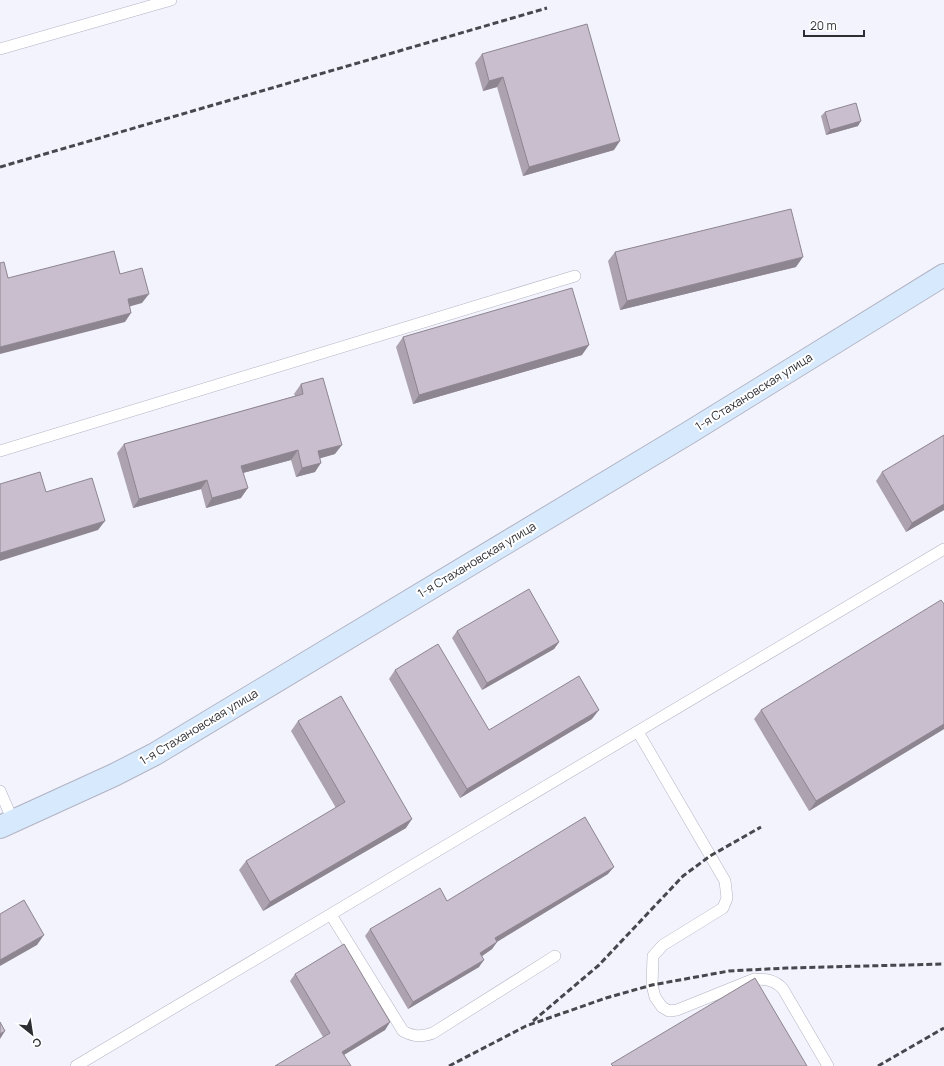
<svg xmlns="http://www.w3.org/2000/svg" width="944" height="1066" font-family="Manrope,sans-serif">
<style>
.lines{fill:none;stroke-linecap:round;stroke-linejoin:round}
.lane-casing{stroke:#b2b3c3;stroke-width:12}
.secondary-casing{stroke:#b2b3c3;stroke-width:24}
.lane{stroke:#fff;stroke-width:11}
.secondary{stroke:#d7eafd;stroke-width:22}
.rail{stroke:#47484e;stroke-width:3;stroke-dasharray:6 3;stroke-linecap:butt}
.wall{fill:#ada3b0}
.shaded-wall{fill:#8d8590}
.building{fill:#c9becd;stroke:#8d8590}
.labels{text-anchor:middle;stroke-width:4;stroke-linejoin:round;paint-order:stroke}
.street-label{font-size:12px;fill:#2d2e34;stroke:#fff}
</style>
<rect width="100%" height="100%" fill="#f3f3fe"/>
<g class="lines">
<g class="lane-casing">
<path id="lane" d="M 0,49 L 171,0
M 0,451 L 575,276
M 638,732 L 725,881 L 727,898 L 723,908 L 663,945 L 653,956 L 652,985 L 655,997 L 662,1007 L 669,1011 L 677,1010 L 754,979 C 766,979 775,980 783,989 L 828,1066
M 0,791 L 13,821
M 331,915 L 403,1031 C 414,1037 422,1037 433,1033 L 555,956
M 76,1066 L 944,549"/>
</g>
<g class="secondary-casing">
<path id="secondary" d="M 0,827 L 114,775 L 155,754 L 690,432 L 944,275"/>
</g>
<use href="#lane" class="lane"/>
<use href="#secondary" class="secondary"/>
<path class="rail" d="M 0,167 L 547,8
M 533,1021 L 599,965 L 683,876 L 710,856 L 761,827
M 449,1066 L 526,1026 L 606,998 L 652,985 L 729,971 L 787,968 L 944,964
M 878,1066 L 944,1028"/>
</g>
<path class="wall" d="M 482,54 L 614,150 L 523,176 L 497,87 L 483,91 L 475,63 Z
M 825,112 L 858,126 L 826,135 L 821,116 Z
M 615,252 L 796,267 L 620,310 L 608,261 Z
M 403,337 L 582,355 L 413,404 L 396,347 Z
M 301,384 L 335,454 L 320,458 L 315,472 L 296,477 L 291,460 L 243,473 L 241,498 L 206,508 L 201,489 L 133,508 L 117,453 L 124,444 L 295,396 L 294,394 Z
M 944,435 L 944,510 L 906,532 L 876,481 L 882,472 Z
M 944,604 L 944,729 L 809,811 L 754,719 L 761,710 Z
M 457,631 L 559,642 L 554,649 L 482,690 L 452,638 Z
M 395,670 L 489,730 L 592,719 L 460,798 L 389,679 Z
M 298,721 L 406,828 L 263,911 L 239,870 L 246,861 L 336,808 L 291,731 Z
M 608,874 L 497,942 L 492,949 L 482,956 L 479,967 L 408,1009 L 365,936 L 370,929 L 447,901 Z
M 295,974 L 390,1022 L 385,1030 L 344,1055 L 323,1037 L 290,981 Z"/>
<path class="shaded-wall" d="M 503,77 L 497,87 L 483,91 L 489,81 Z
M 861,121 L 858,126 L 826,135 L 830,130 Z
M 620,141 L 614,150 L 523,176 L 529,167 Z
M 803,257 L 796,267 L 620,310 L 627,301 Z
M 149,294 L 142,303 L 121,309 L 128,299 Z
M 131,313 L 125,322 L 0,354 L 0,347 Z
M 589,345 L 582,355 L 413,404 L 419,395 Z
M 342,445 L 335,454 L 311,461 L 318,451 Z
M 298,450 L 291,460 L 235,475 L 241,466 Z
M 321,463 L 315,472 L 296,477 L 302,468 Z
M 207,480 L 201,489 L 133,508 L 139,499 Z
M 248,488 L 241,498 L 206,508 L 212,498 Z
M 944,504 L 944,510 L 906,532 L 912,523 Z
M 105,521 L 98,530 L 0,561 L 0,553 Z
M 559,642 L 554,649 L 482,690 L 487,683 Z
M 599,710 L 592,719 L 460,798 L 467,789 Z
M 944,724 L 944,729 L 809,811 L 816,801 Z
M 412,819 L 406,828 L 263,911 L 270,902 Z
M 614,867 L 608,874 L 490,946 L 495,938 Z
M 44,935 L 37,945 L 0,966 L 0,960 Z
M 497,942 L 492,949 L 475,961 L 480,953 Z
M 484,960 L 479,967 L 408,1009 L 413,1002 Z
M 390,1022 L 385,1030 L 337,1059 L 342,1052 Z
M 5,1031 L 0,1039 L 0,1034 Z"/>
<path class="building" d="M 587,24 L 620,141 L 529,167 L 503,77 L 489,81 L 482,54 Z
M 856,103 L 861,121 L 830,130 L 825,112 Z
M 791,209 L 803,257 L 627,301 L 615,252 Z
M 114,251 L 120,274 L 142,268 L 149,294 L 128,299 L 131,313 L 0,347 L 0,263 L 4,262 L 8,278 Z
M 572,288 L 589,345 L 419,395 L 403,337 Z
M 323,378 L 342,445 L 318,451 L 321,463 L 302,468 L 298,450 L 241,466 L 248,488 L 212,498 L 207,480 L 139,499 L 124,444 L 303,394 L 301,384 Z
M 944,435 L 944,504 L 912,523 L 882,472 Z
M 40,472 L 46,492 L 92,478 L 105,521 L 0,553 L 0,484 Z
M 529,589 L 559,642 L 487,683 L 457,631 Z
M 941,600 L 944,604 L 944,724 L 816,801 L 761,710 Z
M 438,644 L 489,730 L 579,676 L 599,710 L 467,789 L 395,670 Z
M 341,696 L 412,819 L 270,902 L 246,861 L 345,802 L 298,721 Z
M 585,817 L 614,867 L 495,938 L 497,942 L 480,953 L 484,960 L 413,1002 L 370,929 L 440,888 L 447,901 Z
M 24,900 L 44,935 L 0,960 L 0,914 Z
M 344,944 L 390,1022 L 342,1052 L 351,1066 L 275,1066 L 330,1033 L 295,974 Z
M 755,978 L 807,1066 L 613,1066 L 611,1064 Z
M 0,1022 L 5,1031 L 0,1034 Z"/>
<g class="labels">
<g class="street-label">
<text transform="translate(754 392) rotate(-32)" y="4">1-я Стахановская улица</text>
<text transform="translate(477 560) rotate(-31)" y="4">1-я Стахановская улица</text>
<text transform="translate(199 727) rotate(-31)" y="4">1-я Стахановская улица</text>
</g>
</g>
<g transform="translate(32 1034) rotate(150)" stroke="#ffffff" stroke-width="3" paint-order="stroke">
<path d="M0-3L7 15L0 10L-7 15Z" fill="#2d2e34"/>
<text y="-6" font-size="11" font-weight="bold" text-anchor="middle" fill="#2d2e34">С</text>
</g>
<path d="M804 30v6h60v-6" fill="none" stroke="#2d2e34" stroke-width="2"/>
<text x="810" y="30" font-size="12" fill="#2d2e34" stroke="#ffffff" stroke-width="3" paint-order="stroke">20 m</text>
</svg>
